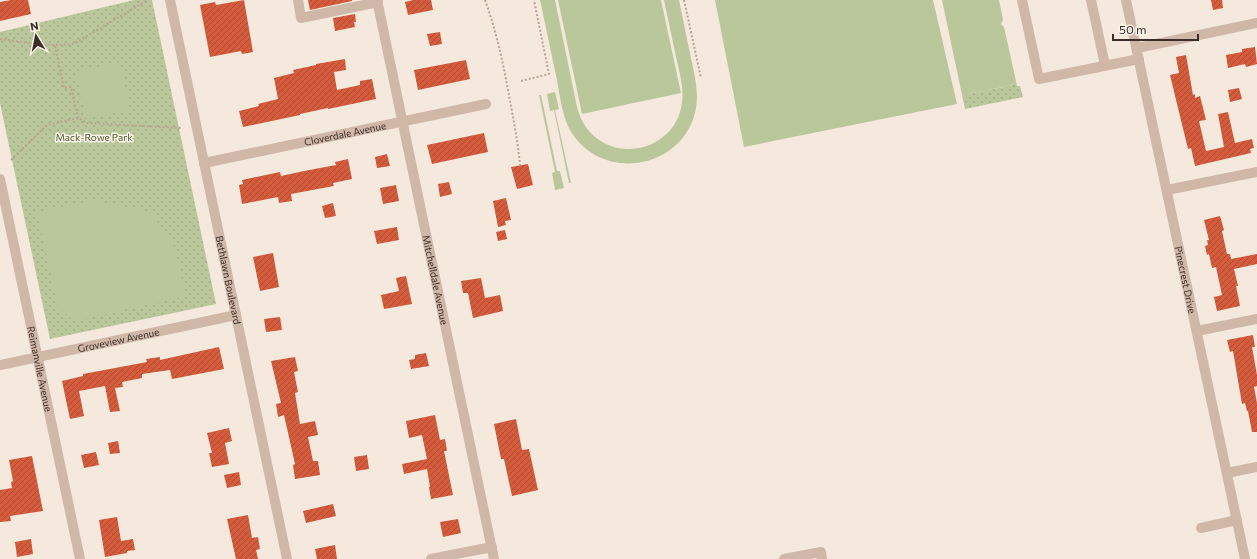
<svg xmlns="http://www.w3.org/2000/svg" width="1257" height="559" font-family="Commissioner,sans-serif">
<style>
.grass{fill:url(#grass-dots)}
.pitch{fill:#bac79b}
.building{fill:url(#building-hatch)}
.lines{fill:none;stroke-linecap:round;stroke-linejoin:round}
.path{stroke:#bca291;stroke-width:2;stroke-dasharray:2 2;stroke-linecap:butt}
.minor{stroke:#d0b8a8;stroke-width:10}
.labels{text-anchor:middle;stroke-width:3;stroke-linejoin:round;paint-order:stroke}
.street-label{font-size:10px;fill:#3b2e29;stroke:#fcf4eb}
.park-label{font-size:10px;fill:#4c5d29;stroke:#fcf4eb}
</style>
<defs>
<pattern id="grass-dots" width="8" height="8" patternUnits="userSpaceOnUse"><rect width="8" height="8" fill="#bac79b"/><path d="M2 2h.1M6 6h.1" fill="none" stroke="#a1ab86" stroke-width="1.8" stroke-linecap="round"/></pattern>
<pattern id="building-hatch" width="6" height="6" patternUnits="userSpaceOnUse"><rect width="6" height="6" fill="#d45c3d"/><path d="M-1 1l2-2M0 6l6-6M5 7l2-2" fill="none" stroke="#ad4c33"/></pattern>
</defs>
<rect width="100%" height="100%" fill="#f5e9de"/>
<path class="grass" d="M 134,0 L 152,0 L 216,304 L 50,339 L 0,103 L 0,32 Z
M 1016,81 L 1017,86 L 1020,86 L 1023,97 L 965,109 L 962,95 L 1013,85 Z"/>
<path class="pitch" d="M 540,0 L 555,0 L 577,107 C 580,118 585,128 594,136 C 623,162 673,147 681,108 C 685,91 680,74 676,57 C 672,38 668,19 664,0 L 679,0 C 683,18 686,36 690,53 C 694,73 700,93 695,113 C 680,171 600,182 570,130 C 562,115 560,97 557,80 C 551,53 546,27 540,0 Z
M 558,0 L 661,0 L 681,93 L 582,114 Z
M 715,0 L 933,0 L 957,104 L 744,147 Z
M 942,0 L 999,0 L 1003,20 L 1001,24 L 1004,27 L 1016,81 L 1013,85 L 962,95 Z
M 120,62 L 130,110 L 86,119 L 76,71 Z
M 555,92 L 559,109 L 555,110 L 571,183 L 569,183 L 554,110 L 550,111 L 547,94 Z
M 539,95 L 541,95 L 557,171 L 560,171 L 564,188 L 555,190 L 552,173 L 555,172 Z
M 93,200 L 151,212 L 174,246 L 186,296 L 75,321 L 58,308 L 37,212 Z"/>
<path class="building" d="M 11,0 L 28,0 L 31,14 L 0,21 L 0,2 Z
M 244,0 L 253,52 L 242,54 L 241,51 L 210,57 L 200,5 L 215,2 L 216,5 Z
M 308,0 L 352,0 L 352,1 L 310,10 Z
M 413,0 L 431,0 L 433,10 L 408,15 L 405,2 Z
M 1211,0 L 1222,0 L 1223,8 L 1213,10 Z
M 355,14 L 356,22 L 354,22 L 355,27 L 335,31 L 333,18 Z
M 440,32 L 442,44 L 430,46 L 427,34 Z
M 1255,47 L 1257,64 L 1246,67 L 1245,64 L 1228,68 L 1226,55 L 1242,52 L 1242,49 Z
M 1186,55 L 1193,95 L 1195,94 L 1195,98 L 1200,96 L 1206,120 L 1199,121 L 1206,151 L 1224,147 L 1218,114 L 1228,112 L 1235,143 L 1252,139 L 1254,148 L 1250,149 L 1251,153 L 1195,166 L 1191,148 L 1188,149 L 1170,75 L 1179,73 L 1176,57 Z
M 345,59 L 346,70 L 334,72 L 337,90 L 360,85 L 360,81 L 372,79 L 376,99 L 328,109 L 328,108 L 300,114 L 300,115 L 243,127 L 239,111 L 259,106 L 258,104 L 278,99 L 274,78 L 294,73 L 293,70 L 316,65 L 316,64 Z
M 466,60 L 470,79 L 418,90 L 414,70 Z
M 1239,88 L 1242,99 L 1230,102 L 1228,90 Z
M 484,133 L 488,152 L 432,164 L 427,145 Z
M 387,154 L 390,166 L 377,168 L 375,157 Z
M 348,159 L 352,179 L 333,183 L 334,186 L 291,194 L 292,201 L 279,203 L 278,197 L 242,204 L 239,185 L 243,184 L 242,180 L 280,172 L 281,176 L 304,171 L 336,165 L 335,162 Z
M 528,164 L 533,185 L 517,189 L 511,167 Z
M 449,182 L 452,194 L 440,197 L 438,184 Z
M 396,185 L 399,201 L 383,204 L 380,188 Z
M 506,198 L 511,220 L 505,221 L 506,225 L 498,227 L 493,201 Z
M 333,203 L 336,216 L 325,218 L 322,206 Z
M 1220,216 L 1224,230 L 1222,231 L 1227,254 L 1230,254 L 1231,259 L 1257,254 L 1257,264 L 1234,269 L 1238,286 L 1236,286 L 1240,306 L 1217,311 L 1214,297 L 1222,295 L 1216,267 L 1212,268 L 1209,254 L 1207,255 L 1205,246 L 1208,245 L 1207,240 L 1209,240 L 1204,220 Z
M 397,227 L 399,240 L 377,244 L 374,231 Z
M 505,230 L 507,239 L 498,241 L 496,232 Z
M 273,253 L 279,287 L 260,291 L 253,257 Z
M 406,276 L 412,304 L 384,309 L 381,295 L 399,291 L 396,278 Z
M 481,278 L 485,298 L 500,295 L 503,311 L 473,318 L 468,293 L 463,293 L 461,281 Z
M 280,317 L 282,330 L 266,332 L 264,319 Z
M 1253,335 L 1255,347 L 1252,347 L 1257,375 L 1257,386 L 1254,387 L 1257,403 L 1257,432 L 1252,432 L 1248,411 L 1247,411 L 1245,403 L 1242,404 L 1233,351 L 1230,352 L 1227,340 Z
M 219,347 L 224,369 L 219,370 L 172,379 L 170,370 L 142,374 L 142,378 L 122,382 L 123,387 L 115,388 L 120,411 L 110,412 L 105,386 L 79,391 L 84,416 L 70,419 L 62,381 L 83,376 L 83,374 L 147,362 L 146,359 L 160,357 L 160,360 Z
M 426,353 L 429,366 L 411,369 L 409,360 L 415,359 L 415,355 Z
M 295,357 L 298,371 L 294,372 L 298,392 L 295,393 L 300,424 L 315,421 L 318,435 L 308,437 L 313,461 L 318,461 L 320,475 L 295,479 L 293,465 L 295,464 L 284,415 L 278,417 L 276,404 L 281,403 L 271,361 Z
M 435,415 L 440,440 L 445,439 L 447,451 L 444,451 L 453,495 L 431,499 L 429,487 L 430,487 L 427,469 L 404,474 L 402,464 L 427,459 L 422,435 L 409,438 L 406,421 Z
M 516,419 L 522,450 L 529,449 L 538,490 L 512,496 L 504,459 L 501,459 L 494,424 Z
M 229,428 L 232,441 L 225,443 L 229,464 L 212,467 L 209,453 L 212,453 L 207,433 Z
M 118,441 L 120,453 L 110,454 L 108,443 Z
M 96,452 L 99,465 L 84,468 L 81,455 Z
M 367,455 L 369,469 L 356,471 L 354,457 Z
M 32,456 L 43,511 L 10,516 L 11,521 L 0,522 L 0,490 L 12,488 L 11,482 L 13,481 L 9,460 Z
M 239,472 L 241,485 L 227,488 L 224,475 Z
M 333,504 L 336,516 L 306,523 L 303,511 Z
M 248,515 L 252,538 L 258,537 L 260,549 L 256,550 L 258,559 L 236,559 L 227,519 Z
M 117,517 L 121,541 L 133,539 L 135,550 L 127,551 L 127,553 L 105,557 L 99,520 Z
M 458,519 L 461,533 L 443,537 L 440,522 Z
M 31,539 L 33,554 L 17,557 L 15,542 Z
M 335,545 L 337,559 L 317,559 L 315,549 Z"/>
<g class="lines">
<path class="path" d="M 485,0 C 497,33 504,67 510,101 C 514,122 518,143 520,165
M 684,0 L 701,78
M 0,39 C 25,42 50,48 75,43 L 148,0
M 55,46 L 64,88 L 71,87 L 78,118
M 521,81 L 549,74 L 534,0
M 11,160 L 47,125 L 78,118 L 87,123 L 181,128"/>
<g class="minor">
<path id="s1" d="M 170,0 L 287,559"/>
<path d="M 298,0 L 301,18 L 378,2"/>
<path id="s2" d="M 377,0 L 494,559"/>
<path d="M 1022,0 L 1039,79 L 1139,59"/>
<path d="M 1091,0 L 1105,65"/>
<path id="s3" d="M 1126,0 L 1245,559"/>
<path d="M 1137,48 L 1257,23"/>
<path id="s4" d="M 204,163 L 486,104"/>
<path id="s5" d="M 0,179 L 80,559"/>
<path d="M 1167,190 L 1257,172"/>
<path d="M 1197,331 L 1257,319"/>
<path id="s6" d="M 0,365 L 236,315"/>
<path d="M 1227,473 L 1257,467"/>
<path d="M 1201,528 L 1237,520"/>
<path d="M 431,559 L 492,547"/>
<path d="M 784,559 L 821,552 L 822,559"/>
</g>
</g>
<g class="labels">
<g class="street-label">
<text dy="4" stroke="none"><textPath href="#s4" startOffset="144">Cloverdale Avenue</textPath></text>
<text dy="4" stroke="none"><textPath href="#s1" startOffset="286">Bethlawn Boulevard</textPath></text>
<text dy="4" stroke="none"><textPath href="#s2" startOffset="286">Mitchelldale Avenue</textPath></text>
<text dy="4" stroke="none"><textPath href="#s3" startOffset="286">Pinecrest Drive</textPath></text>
<text dy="4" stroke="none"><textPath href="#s6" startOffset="121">Groveview Avenue</textPath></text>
<text dy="4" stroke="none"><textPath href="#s5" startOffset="194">Reimanville Avenue</textPath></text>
</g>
<g class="park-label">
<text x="94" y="141">Mack-Rowe Park</text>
</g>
</g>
<g transform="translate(36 36) rotate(350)" stroke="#fcf4eb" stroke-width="3" paint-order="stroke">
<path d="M0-3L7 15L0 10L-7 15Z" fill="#3b2e29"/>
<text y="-6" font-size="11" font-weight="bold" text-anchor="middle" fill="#3b2e29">N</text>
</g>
<path d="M1113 34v6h85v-6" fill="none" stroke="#3b2e29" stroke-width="2"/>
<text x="1119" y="34" font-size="12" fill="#3b2e29" stroke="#fcf4eb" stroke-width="3" paint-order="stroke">50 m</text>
</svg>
